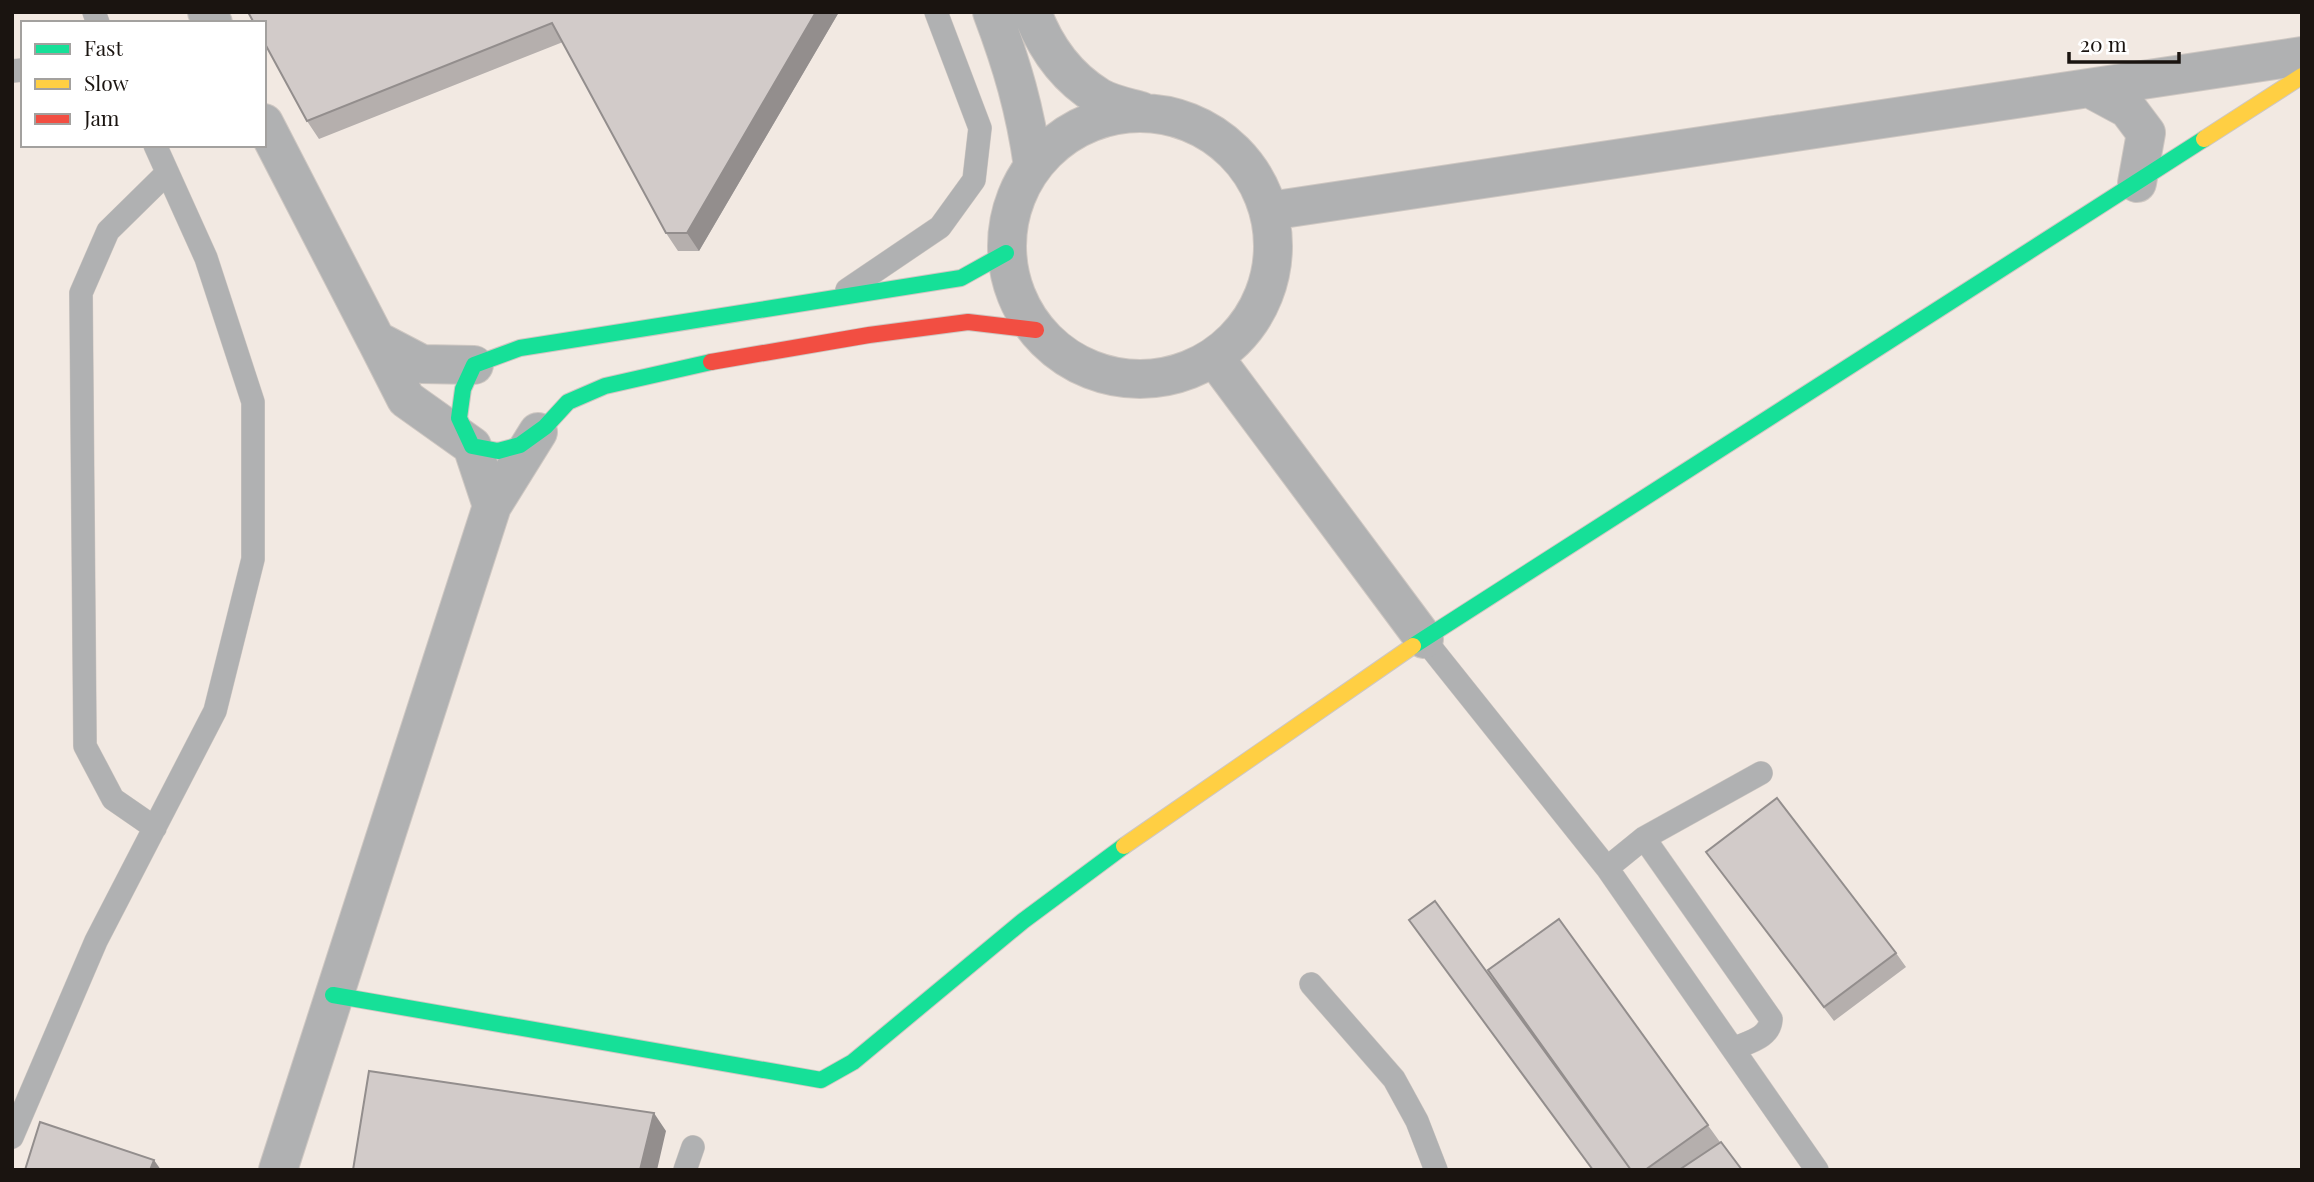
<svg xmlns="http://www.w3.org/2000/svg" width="2314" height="1182" font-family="'Playfair Display',serif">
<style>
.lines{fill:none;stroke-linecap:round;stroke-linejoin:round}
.lane-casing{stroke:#cec7c2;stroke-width:24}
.street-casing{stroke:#cec7c2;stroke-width:40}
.fast-casing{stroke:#cec7c2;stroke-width:18}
.slow-casing{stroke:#cec7c2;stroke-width:18}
.jam-casing{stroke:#cec7c2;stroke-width:18}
.lane{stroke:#b0b1b2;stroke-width:23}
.street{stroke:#b0b1b2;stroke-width:38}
.fast{stroke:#16e098;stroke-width:16}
.slow{stroke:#ffcf43;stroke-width:16}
.jam{stroke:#f24e42;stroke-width:16}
.wall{fill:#b5afad}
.shaded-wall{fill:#938e8d}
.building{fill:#d2cbc9;stroke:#938e8d;stroke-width:2}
</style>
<rect width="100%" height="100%" fill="#f2e9e2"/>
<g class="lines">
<g class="lane-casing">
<path id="lane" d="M 94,12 L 98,23
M 12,71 L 23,70
M 847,290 L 940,227 L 974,180 L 980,128 L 936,12
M 1424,639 L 1607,868 L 1817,1170
M 155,828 L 113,799 L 85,746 L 81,293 L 108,231 L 167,173
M 1644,838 L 1771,1019 C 1770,1038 1748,1042 1733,1049
M 1607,868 L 1644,838 L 1761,773
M 1311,984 L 1394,1079 L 1417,1121 L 1436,1170
M 12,1137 L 96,941 L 215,711 L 253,559 L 253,402 L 206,258 L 155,145
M 685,1170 L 693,1147"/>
</g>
<g class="street-casing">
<path id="street" d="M 207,12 L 213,23
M 992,12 C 1012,65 1025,109 1033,166
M 1032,12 C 1045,47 1066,77 1099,97 C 1111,104 1127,107 1141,111
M 2089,88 L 2128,109 L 2146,133 L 2137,183
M1007 246a133 133 0 1 1 266 0a133 133 0 1 1-266 0Z
M 264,123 L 376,340 L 422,364 L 474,365
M 1269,211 L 2302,56
M 376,340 L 406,399 L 472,446 L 492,506
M 1214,357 L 1424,639
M 278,1170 L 492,506 L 538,432"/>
</g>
<g class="fast-casing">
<path id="fast" d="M 711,362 L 605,386 L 568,402 L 545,427 L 520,445 L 498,451 L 472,446 L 459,418 L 463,389 L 474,365 L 520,348 L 961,278 L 1006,253
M 1413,646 L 2204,139
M 333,995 L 821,1080 L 853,1062 L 1023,921 L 1124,846"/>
</g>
<g class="slow-casing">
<path id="slow" d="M 2204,139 L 2302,76
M 1124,846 L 1413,646"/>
</g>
<g class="jam-casing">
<path id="jam" d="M 711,362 L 869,335 L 968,322 L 1036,330"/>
</g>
<use href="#lane" class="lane"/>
<use href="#street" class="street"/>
<use href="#fast" class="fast"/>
<use href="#slow" class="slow"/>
<use href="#jam" class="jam"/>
</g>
<path class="wall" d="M 248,12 L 839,12 L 699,251 L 678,251 L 666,233 L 563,42 L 319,139 L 307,121 Z
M 1706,852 L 1896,953 L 1906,967 L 1834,1021 Z
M 1559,919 L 1720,1142 L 1742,1170 L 1592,1170 L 1625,1162 Z"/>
<path class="shaded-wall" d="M 816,12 L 839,12 L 699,251 L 687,233 Z
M 654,1113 L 666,1131 L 657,1170 L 640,1170 Z
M 154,1160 L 161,1170 L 150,1170 Z"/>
<path class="building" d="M 248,12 L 816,12 L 687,233 L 666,233 L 552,23 L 307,121 L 264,42 L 264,23 L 254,23 Z
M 1777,798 L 1896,953 L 1824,1007 L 1706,852 Z
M 1435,901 L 1631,1170 L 1593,1170 L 1409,920 Z
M 1559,919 L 1708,1125 L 1645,1170 L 1631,1170 L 1488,970 Z
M 369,1071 L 654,1113 L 640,1170 L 353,1170 Z
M 40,1122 L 154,1160 L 150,1170 L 25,1170 Z
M 1721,1142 L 1742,1170 L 1679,1170 Z"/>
<rect width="2314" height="1182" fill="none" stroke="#1a1410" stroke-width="28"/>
<rect x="21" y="21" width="245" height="126" fill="#ffffff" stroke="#a3a19f" stroke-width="2"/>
<rect x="35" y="44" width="35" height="10" fill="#16e098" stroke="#a3a19f" stroke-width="2"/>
<text x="84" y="56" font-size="21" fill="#1a1410">Fast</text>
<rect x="35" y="79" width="35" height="10" fill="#ffcf43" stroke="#a3a19f" stroke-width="2"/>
<text x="84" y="91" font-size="21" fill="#1a1410">Slow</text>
<rect x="35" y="114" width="35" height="10" fill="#f24e42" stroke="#a3a19f" stroke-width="2"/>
<text x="84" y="126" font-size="21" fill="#1a1410">Jam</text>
<path d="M2069 52v10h110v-10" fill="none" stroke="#1a1410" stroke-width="3.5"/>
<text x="2080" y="52" font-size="21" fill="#1a1410" stroke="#ffffff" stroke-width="5" paint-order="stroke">20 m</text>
</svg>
